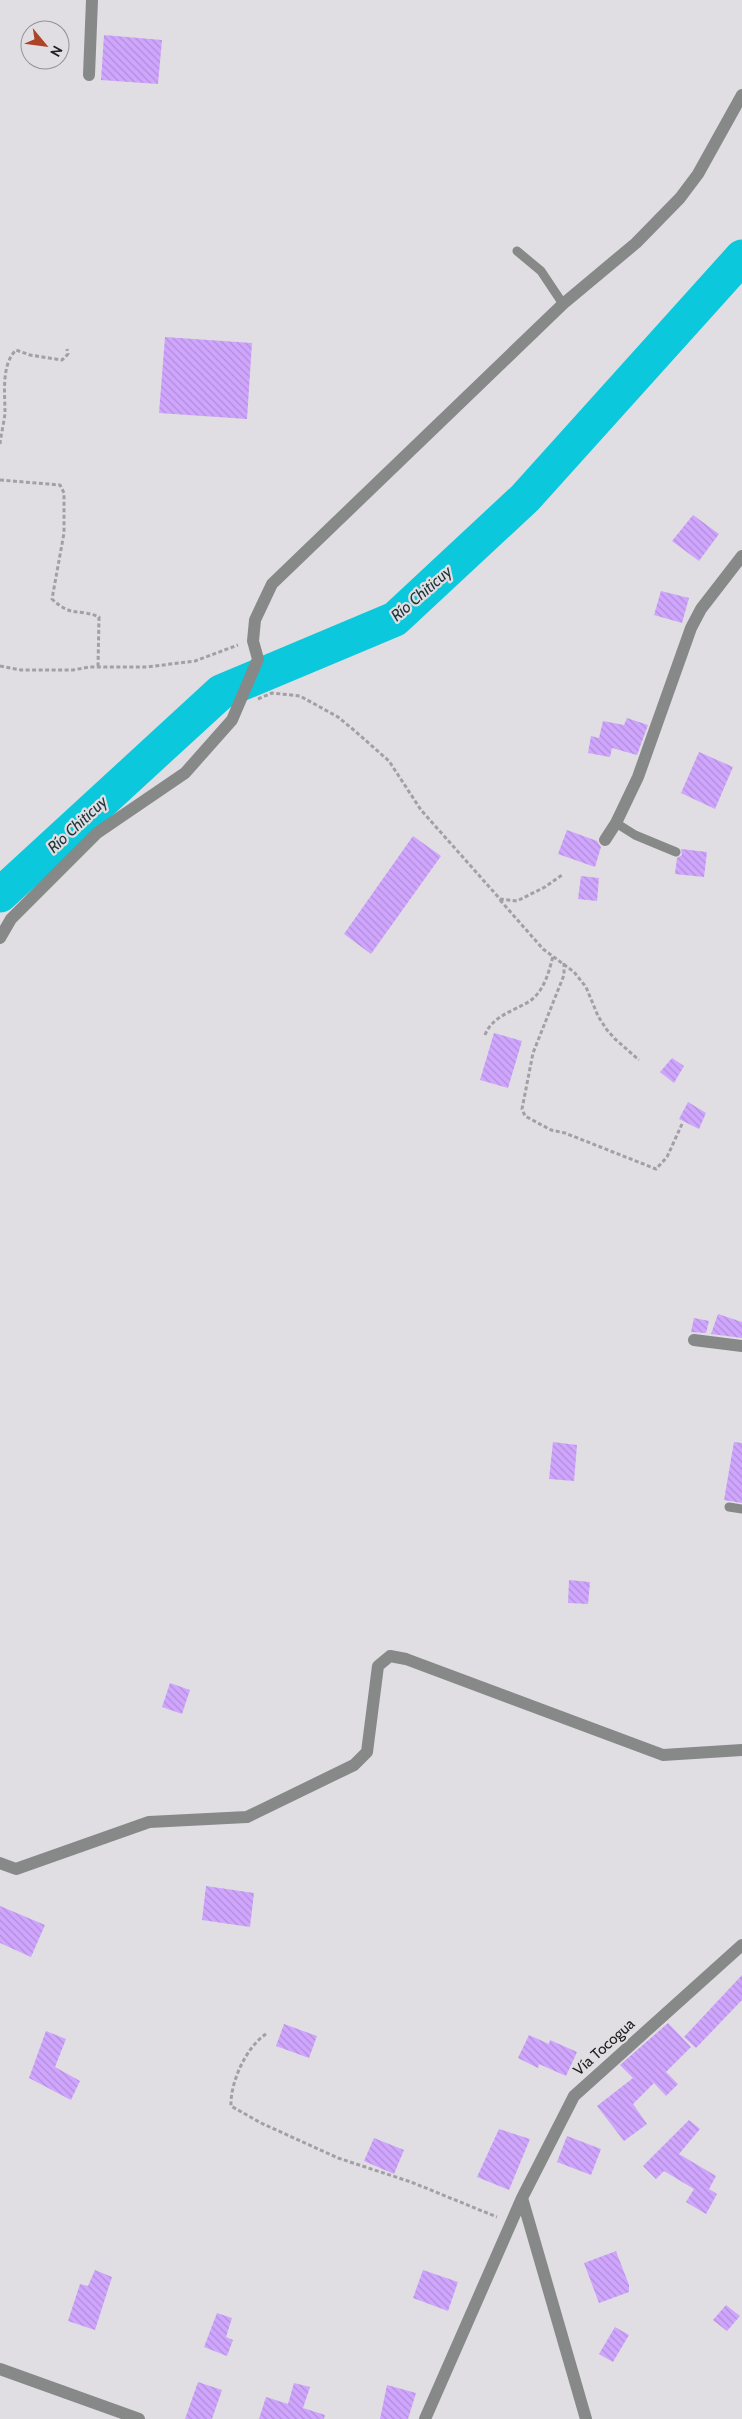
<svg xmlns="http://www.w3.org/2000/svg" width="742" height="2419" font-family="Cabin,sans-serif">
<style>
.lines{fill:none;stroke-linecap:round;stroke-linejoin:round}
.river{stroke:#0bc8dc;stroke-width:35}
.building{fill:url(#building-back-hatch)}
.path{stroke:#a2a0a4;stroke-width:3;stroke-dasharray:4 2.5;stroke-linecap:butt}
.service{stroke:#878988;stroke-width:9}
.minor{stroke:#878988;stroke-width:12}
.labels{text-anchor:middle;stroke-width:4.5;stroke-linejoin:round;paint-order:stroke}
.street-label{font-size:15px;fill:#212022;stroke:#e0dee2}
.water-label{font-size:16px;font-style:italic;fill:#1b3539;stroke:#e0dee2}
</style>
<defs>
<pattern id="building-back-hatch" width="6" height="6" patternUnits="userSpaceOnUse" patternTransform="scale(1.25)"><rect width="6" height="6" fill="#cfa5fd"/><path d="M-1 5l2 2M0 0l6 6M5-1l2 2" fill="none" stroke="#b18ed9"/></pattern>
</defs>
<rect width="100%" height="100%" fill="#e0dee2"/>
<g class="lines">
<path class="river" d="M 0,895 L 221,692 L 395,619 L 525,498 L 742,257"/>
</g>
<path class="building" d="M 104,35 L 162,40 L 158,84 L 101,80 Z
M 165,337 L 252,343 L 247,419 L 159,413 Z
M 693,515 L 719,534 L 699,561 L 672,541 Z
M 661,591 L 689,598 L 682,623 L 654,615 Z
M 627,718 L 648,725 L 637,755 L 612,748 L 610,757 L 588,753 L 591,736 L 599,738 L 603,721 L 624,725 Z
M 699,752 L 733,767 L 715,809 L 681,793 Z
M 567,830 L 597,841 L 601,847 L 595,867 L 558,854 Z
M 413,836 L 441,856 L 371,954 L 344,934 Z
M 681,849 L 707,852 L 704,877 L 675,874 L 677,858 L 682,855 Z
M 581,876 L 599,878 L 597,901 L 578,899 Z
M 494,1033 L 522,1041 L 508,1088 L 480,1080 Z
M 672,1058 L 684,1066 L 674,1083 L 660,1072 Z
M 688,1102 L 706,1113 L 699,1129 L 679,1119 Z
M 718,1314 L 742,1322 L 742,1338 L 711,1334 Z
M 694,1318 L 709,1321 L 706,1333 L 691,1332 Z
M 553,1442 L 577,1445 L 574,1481 L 549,1479 Z
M 734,1442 L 742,1443 L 742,1503 L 724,1500 Z
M 569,1580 L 590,1582 L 588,1604 L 568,1603 Z
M 170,1683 L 190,1690 L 182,1714 L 162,1707 Z
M 206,1886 L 254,1893 L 250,1927 L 202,1920 Z
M 0,1906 L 45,1925 L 31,1957 L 0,1943 Z
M 742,1975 L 742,2000 L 696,2048 L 684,2037 Z
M 668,2023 L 691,2047 L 666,2072 L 678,2084 L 666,2096 L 654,2083 L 633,2104 L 647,2124 L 624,2141 L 597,2106 L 633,2078 L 620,2065 Z
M 284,2024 L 317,2036 L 309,2058 L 276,2046 Z
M 46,2031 L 66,2039 L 55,2067 L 80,2081 L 71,2100 L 29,2078 Z
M 529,2035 L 549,2044 L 550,2040 L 577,2052 L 566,2076 L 539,2064 L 538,2068 L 518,2058 Z
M 689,2120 L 700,2129 L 679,2154 L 716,2176 L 709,2189 L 717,2194 L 706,2214 L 686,2202 L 694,2189 L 664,2171 L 656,2179 L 643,2166 Z
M 499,2129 L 530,2139 L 509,2190 L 477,2177 Z
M 567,2136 L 601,2149 L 591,2175 L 557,2162 Z
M 374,2138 L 404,2150 L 394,2174 L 364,2161 Z
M 616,2251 L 629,2285 L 629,2292 L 599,2303 L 584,2263 Z
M 95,2270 L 112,2277 L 95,2330 L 68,2321 L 80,2284 L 88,2286 Z
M 423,2270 L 458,2282 L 448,2311 L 413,2298 Z
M 726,2305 L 740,2316 L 727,2331 L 713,2320 Z
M 217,2313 L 232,2318 L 226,2337 L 233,2340 L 227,2356 L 204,2347 Z
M 615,2327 L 629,2335 L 613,2362 L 599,2354 Z
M 198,2382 L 222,2390 L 212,2419 L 185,2419 Z
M 294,2383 L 310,2387 L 303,2408 L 325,2415 L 324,2419 L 259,2419 L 266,2397 L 288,2404 Z
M 387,2385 L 416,2393 L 408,2419 L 380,2419 Z"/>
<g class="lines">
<path class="path" d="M 0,444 C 1,434 4,423 5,413 C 5,393 1,365 16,350 L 30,355 L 62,360 L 68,354 L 67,349
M 0,480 L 60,485 L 64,493 L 64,533 L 52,599 C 72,618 78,608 99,617 L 98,667
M 0,666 L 21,670 L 73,670 L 89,667 L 147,667 L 195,661 L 238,645
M 258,699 L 272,693 L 300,696 L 338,717 L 355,731 L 389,761 L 421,810 L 500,899 L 517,901 L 545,887 L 562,875
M 500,900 L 543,949 L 574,972 L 586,987 L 598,1016 L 607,1030 L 615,1039 L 639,1060
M 564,963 L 564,975 L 533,1053 L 522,1109 L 525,1116 L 551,1130 L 565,1133 L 656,1169 L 667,1157 L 682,1124
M 485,1035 C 492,1016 514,1011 530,1001 C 544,991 549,972 553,956
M 266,2034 C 246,2047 230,2083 231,2106 L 261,2123 L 338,2158 L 411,2182 L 497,2217"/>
<path class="service" d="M 517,251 L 541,271 L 563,304
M 616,823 L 635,835 L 676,852
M 729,1507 L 742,1509"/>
<path class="minor" d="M 89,75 L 92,0
M 605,840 L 616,823 L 638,777 L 691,628 L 701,609 L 742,556
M 0,938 L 11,919 L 97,833 L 185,773 L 232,720 L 258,659 L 253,641 L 255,620 L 272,584 L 563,304 L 636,243 L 680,198 L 698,174 L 742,95
M 694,1340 L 742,1346
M 0,1863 L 16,1869 L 149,1822 L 247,1817 L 354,1765 L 367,1752 L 378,1666 L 390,1656 L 406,1659 L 663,1755 L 742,1750
M 522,2198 L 586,2419
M 0,2369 L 139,2419
M 425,2419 L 522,2198 L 574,2096 L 742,1945"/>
</g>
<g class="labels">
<g class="street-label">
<text transform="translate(604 2047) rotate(-42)" y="5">Vía Tocogua</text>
</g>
<g class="water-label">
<text transform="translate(421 593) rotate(-41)" y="6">Río Chiticuy</text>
<text transform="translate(77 824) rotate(-43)" y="6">Río Chiticuy</text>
</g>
</g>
<g transform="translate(45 45) rotate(119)"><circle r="24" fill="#e0dee2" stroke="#949295"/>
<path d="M0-4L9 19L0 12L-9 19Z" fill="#ac4426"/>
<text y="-8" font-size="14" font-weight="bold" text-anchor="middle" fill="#212022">N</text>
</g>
</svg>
